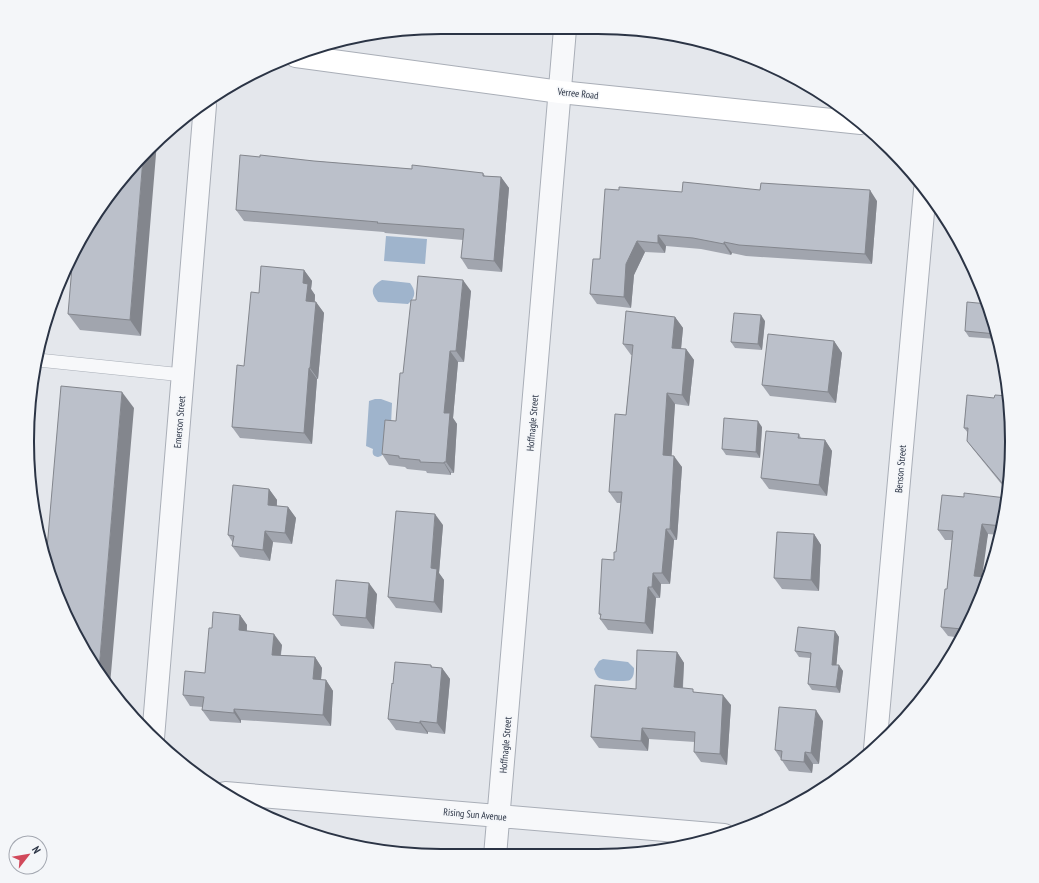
<svg xmlns="http://www.w3.org/2000/svg" width="1039" height="883" font-family="'PT Sans Narrow',sans-serif">
<style>
.water{fill:#9fb4cc}
.lines{fill:none;stroke-linecap:round;stroke-linejoin:round}
.service-casing{stroke:#a9aeb7;stroke-width:14}
.minor-casing{stroke:#a9aeb7;stroke-width:24}
.secondary-casing{stroke:#a9aeb7;stroke-width:24}
.service{stroke:#f7f8fa;stroke-width:13}
.minor{stroke:#f7f8fa;stroke-width:22}
.secondary{stroke:#fff;stroke-width:22}
.wall{fill:#a1a5ae}
.shaded-wall{fill:#83868d}
.building{fill:#bbc0ca;stroke:#83868d}
.labels{text-anchor:middle;stroke-width:3;stroke-linejoin:round;paint-order:stroke}
.street-label{font-size:10px;fill:#2b3445;stroke:#f4f6f9}
.rim{fill:none;stroke:#2b3445;stroke-width:2}
</style>
<rect width="100%" height="100%" fill="#e4e7ec"/>
<path class="water" d="M 386,236 L 427,239 L 425,264 L 384,261 Z
M 382,280 L 410,283 C 416,291 416,297 408,304 L 378,302 C 370,293 371,286 382,280 Z
M 375,399 L 381,399 L 392,403 L 390,447 L 381,456 L 378,457 C 373,456 372,454 373,449 L 366,446 L 369,401 Z
M 603,659 L 628,662 L 634,668 C 634,672 634,677 630,680 C 626,682 601,681 598,677 C 596,675 595,672 594,669 L 599,661 Z"/>
<g class="lines">
<g class="service-casing">
<path id="service" d="M 38,360 L 183,375"/>
</g>
<g class="minor-casing">
<path id="minor" d="M 153,738 L 205,105
M 875,749 L 925,190
M 225,793 L 724,835
M 495,856 L 565,29"/>
</g>
<g class="secondary-casing">
<path id="secondary" d="M 296,56 L 560,92 L 861,123"/>
</g>
<use href="#service" class="service"/>
<use href="#minor" class="minor"/>
<use href="#secondary" class="secondary"/>
</g>
<path class="wall" d="M 314,161 L 412,169 L 483,173 L 485,176 L 501,177 L 509,188 L 502,272 L 468,269 L 461,258 L 463,240 L 385,233 L 384,232 L 244,221 L 236,210 Z
M 619,190 L 877,201 L 872,264 L 746,256 L 732,253 L 731,255 L 701,249 L 666,246 L 665,253 L 645,252 L 634,275 L 631,308 L 597,304 L 590,294 L 600,259 Z
M 97,211 L 141,336 L 80,330 L 68,314 Z
M 304,270 L 312,281 L 311,289 L 315,295 L 315,302 L 316,302 L 324,313 L 318,379 L 317,379 L 312,444 L 240,438 L 232,427 L 244,366 Z
M 471,291 L 464,362 L 458,362 L 453,418 L 457,424 L 454,473 L 451,473 L 451,475 L 427,473 L 426,471 L 407,469 L 405,467 L 389,465 L 382,454 L 396,421 L 416,300 Z
M 990,308 L 997,339 L 969,337 L 965,331 Z
M 675,317 L 683,328 L 681,349 L 686,349 L 694,360 L 689,406 L 675,404 L 671,456 L 682,467 L 677,540 L 674,540 L 670,584 L 661,584 L 660,598 L 656,598 L 653,634 L 608,630 L 600,619 L 601,617 L 599,614 L 616,552 L 621,503 L 617,503 L 609,492 L 626,415 L 632,355 L 631,355 L 623,344 Z
M 765,321 L 762,350 L 735,348 L 731,342 Z
M 834,341 L 842,353 L 836,403 L 770,396 L 762,385 Z
M 967,395 L 1011,468 L 1007,491 L 973,449 L 967,441 L 968,433 L 964,428 Z
M 762,427 L 760,458 L 726,455 L 722,449 Z
M 799,434 L 801,438 L 825,440 L 832,451 L 827,496 L 769,489 L 761,478 Z
M 269,489 L 277,500 L 277,506 L 288,507 L 296,518 L 292,544 L 273,542 L 270,561 L 240,557 L 232,546 L 233,543 L 228,535 Z
M 964,497 L 1006,498 L 1000,535 L 988,534 L 969,625 L 961,638 L 948,636 L 941,627 L 947,589 L 952,540 L 945,540 L 938,530 Z
M 443,525 L 439,573 L 444,580 L 442,613 L 396,608 L 388,597 Z
M 814,534 L 821,545 L 819,591 L 782,589 L 774,578 Z
M 377,594 L 374,629 L 341,626 L 333,615 Z
M 240,615 L 247,625 L 247,631 L 282,645 L 281,655 L 315,657 L 322,668 L 321,680 L 326,680 L 333,691 L 331,726 L 241,720 L 241,723 L 210,721 L 202,710 L 203,707 L 190,706 L 183,695 L 205,673 L 212,628 Z
M 835,631 L 839,637 L 836,665 L 843,671 L 840,693 L 812,690 L 808,684 L 810,658 L 799,657 L 795,651 Z
M 677,652 L 684,663 L 683,688 L 731,705 L 727,765 L 701,762 L 694,752 L 695,742 L 649,739 L 648,751 L 599,748 L 591,737 L 636,689 Z
M 431,665 L 432,667 L 442,668 L 450,679 L 445,734 L 428,732 L 428,734 L 396,730 L 388,719 L 393,684 Z
M 823,721 L 819,764 L 813,764 L 812,773 L 789,771 L 775,750 Z"/>
<path class="shaded-wall" d="M 157,142 L 141,336 L 130,320 L 143,158 Z
M 501,177 L 509,188 L 502,272 L 494,261 Z
M 870,190 L 877,201 L 872,264 L 865,254 Z
M 658,235 L 666,246 L 665,253 L 658,243 Z
M 637,241 L 645,252 L 634,275 L 631,308 L 624,297 L 626,264 Z
M 724,242 L 732,253 L 731,255 L 724,244 Z
M 304,270 L 312,281 L 311,289 L 315,295 L 314,312 L 306,301 L 303,283 Z
M 463,280 L 471,291 L 464,362 L 456,351 Z
M 316,302 L 324,313 L 318,379 L 310,368 Z
M 761,315 L 765,321 L 762,350 L 758,344 Z
M 675,317 L 683,328 L 680,359 L 672,348 Z
M 834,341 L 842,353 L 836,403 L 828,392 Z
M 686,349 L 694,360 L 689,406 L 682,395 Z
M 450,351 L 458,362 L 453,418 L 457,424 L 454,473 L 446,462 L 444,413 Z
M 309,368 L 317,379 L 312,444 L 304,433 Z
M 122,392 L 134,408 L 110,685 L 99,670 Z
M 667,393 L 675,404 L 671,466 L 663,455 Z
M 758,421 L 762,427 L 760,458 L 756,452 Z
M 825,440 L 832,451 L 827,496 L 819,485 Z
M 674,456 L 682,467 L 677,540 L 670,529 Z
M 444,462 L 451,473 L 451,475 L 444,463 Z
M 269,489 L 277,500 L 276,516 L 268,505 Z
M 288,507 L 296,518 L 292,544 L 285,533 Z
M 435,514 L 443,525 L 439,573 L 444,580 L 442,613 L 434,602 L 431,568 Z
M 982,524 L 988,534 L 981,585 L 974,576 Z
M 666,529 L 674,540 L 670,584 L 662,573 Z
M 265,531 L 273,542 L 270,561 L 263,550 Z
M 814,534 L 821,545 L 819,591 L 811,580 Z
M 653,573 L 661,584 L 660,598 L 652,587 Z
M 369,583 L 377,594 L 374,629 L 366,618 Z
M 648,587 L 656,598 L 653,634 L 645,623 Z
M 240,615 L 247,625 L 246,641 L 239,630 Z
M 835,631 L 839,637 L 836,670 L 832,665 Z
M 274,634 L 282,645 L 279,665 L 272,655 Z
M 677,652 L 684,663 L 682,698 L 674,687 Z
M 315,657 L 322,668 L 320,690 L 313,679 Z
M 839,665 L 843,671 L 840,693 L 836,687 Z
M 442,668 L 450,679 L 445,734 L 437,723 Z
M 326,680 L 333,691 L 331,726 L 323,715 Z
M 723,695 L 731,705 L 727,765 L 720,754 Z
M 234,709 L 241,720 L 241,723 L 234,713 Z
M 816,710 L 823,721 L 819,764 L 811,753 Z
M 420,721 L 428,732 L 428,734 L 420,723 Z
M 642,728 L 649,739 L 648,751 L 641,741 Z
M 805,752 L 813,764 L 812,773 L 804,762 Z"/>
<path class="building" d="M 240,155 L 260,157 L 260,155 L 314,161 L 412,169 L 412,165 L 483,173 L 483,176 L 501,177 L 494,261 L 461,258 L 464,229 L 377,223 L 378,222 L 236,210 Z
M 143,158 L 130,320 L 68,314 L 73,255 L 97,211 Z
M 683,182 L 760,190 L 761,183 L 870,190 L 865,254 L 739,245 L 724,242 L 724,244 L 693,238 L 658,235 L 658,243 L 637,241 L 626,264 L 624,297 L 590,294 L 593,259 L 600,259 L 605,189 L 619,190 L 619,187 L 682,192 Z
M 261,266 L 304,270 L 303,283 L 308,284 L 306,301 L 316,302 L 310,368 L 309,368 L 304,433 L 232,427 L 237,365 L 244,366 L 251,292 L 259,293 Z
M 418,276 L 463,280 L 456,351 L 450,351 L 444,413 L 450,413 L 446,462 L 444,462 L 444,463 L 420,462 L 420,460 L 399,458 L 399,456 L 382,454 L 385,420 L 396,421 L 400,373 L 403,373 L 411,300 L 416,300 Z
M 967,302 L 988,304 L 990,308 L 996,334 L 965,331 Z
M 626,311 L 675,317 L 672,348 L 686,349 L 682,395 L 667,393 L 663,455 L 674,456 L 670,529 L 666,529 L 662,573 L 653,573 L 652,587 L 648,587 L 645,623 L 600,619 L 601,614 L 599,614 L 602,559 L 614,560 L 614,552 L 616,552 L 622,492 L 609,492 L 615,414 L 626,415 L 633,345 L 623,344 Z
M 734,313 L 761,315 L 758,344 L 731,342 Z
M 768,334 L 834,341 L 828,392 L 762,385 Z
M 61,386 L 122,392 L 99,670 L 83,649 L 49,575 L 46,560 Z
M 1008,387 L 1011,468 L 1008,490 L 967,441 L 968,428 L 964,428 L 967,395 L 994,398 L 995,395 L 1008,396 Z
M 724,418 L 758,421 L 756,452 L 722,449 Z
M 766,431 L 799,434 L 798,438 L 825,440 L 819,485 L 761,478 Z
M 233,485 L 269,489 L 268,505 L 288,507 L 285,533 L 265,531 L 263,550 L 232,546 L 234,536 L 228,535 Z
M 964,493 L 1006,498 L 1002,526 L 982,524 L 974,576 L 987,577 L 969,625 L 965,631 L 962,631 L 962,629 L 941,627 L 945,589 L 947,589 L 953,531 L 938,530 L 942,495 L 964,497 Z
M 396,511 L 435,514 L 431,568 L 437,569 L 434,602 L 388,597 Z
M 777,532 L 814,534 L 811,580 L 774,578 Z
M 336,580 L 369,583 L 366,618 L 333,615 Z
M 213,612 L 240,615 L 239,630 L 274,634 L 272,655 L 315,657 L 313,679 L 326,680 L 323,715 L 234,709 L 234,713 L 202,710 L 204,697 L 183,695 L 185,671 L 205,673 L 209,628 L 212,628 Z
M 798,627 L 835,631 L 832,665 L 839,665 L 836,687 L 808,684 L 811,653 L 795,651 Z
M 637,650 L 677,652 L 674,687 L 693,689 L 693,692 L 723,695 L 720,754 L 694,752 L 695,732 L 642,728 L 641,741 L 591,737 L 595,685 L 636,689 Z
M 395,662 L 431,665 L 431,667 L 442,668 L 437,723 L 420,721 L 420,723 L 388,719 L 392,683 L 393,684 Z
M 779,707 L 816,710 L 811,753 L 805,752 L 804,762 L 781,760 L 782,751 L 775,750 Z"/>
<g class="labels">
<g class="street-label">
<text transform="translate(578 93) rotate(6)" y="4">Verree Road</text>
<text transform="translate(179 422) rotate(-85)" y="4">Emerson Street</text>
<text transform="translate(532 423) rotate(-85)" y="4">Hoffnagle Street</text>
<text transform="translate(900 469) rotate(-85)" y="4">Benson Street</text>
<text transform="translate(505 745) rotate(-85)" y="4">Hoffnagle Street</text>
<text transform="translate(475 814) rotate(5)" y="4">Rising Sun Avenue</text>
</g>
</g>
<path d="M0 0H1039V883H0ZM441 34H598A407 407 0 0 1 1005 441V442A407 407 0 0 1 598 849H441A407 407 0 0 1 34 442V441A407 407 0 0 1 441 34Z" fill="#f4f6f9" fill-rule="evenodd"/>
<path class="rim" d="M441 34H598A407 407 0 0 1 1005 441V442A407 407 0 0 1 598 849H441A407 407 0 0 1 34 442V441A407 407 0 0 1 441 34Z"/>
<g transform="translate(28 855) rotate(59)"><circle r="19" fill="#f4f6f9" stroke="#a4a8b1"/>
<path d="M0-3L7 15L0 10L-7 15Z" fill="#d1495b"/>
<text y="-6" font-size="11" font-weight="bold" text-anchor="middle" fill="#2b3445">N</text>
</g>
</svg>
